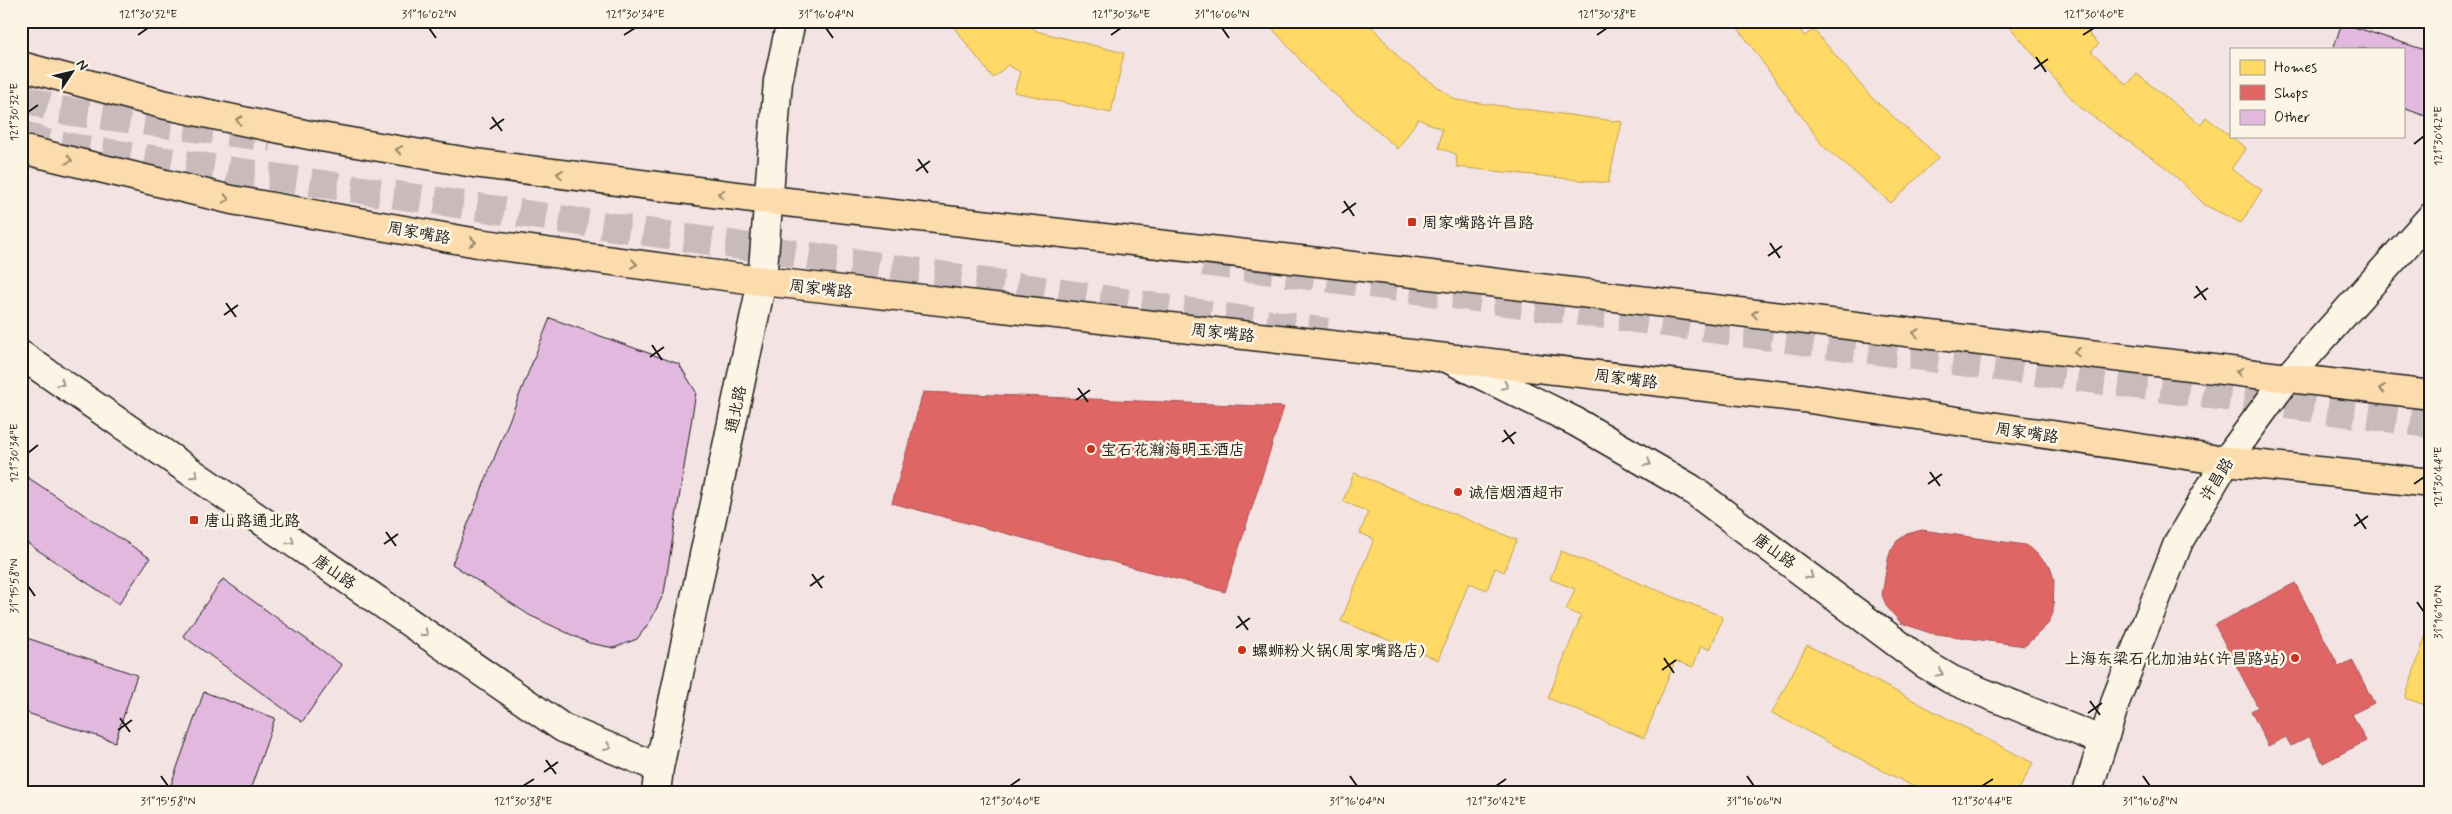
<svg xmlns="http://www.w3.org/2000/svg" width="2452" height="814" font-family="Mynerve,'LXGW WenKai TC',sans-serif">
<style>
.homes{fill:#ffd966;stroke:#bba050}
.shops{fill:#e06666;stroke:#a55050}
.building{fill:#e2b8df;stroke:#1c1c1c}
.lines{fill:none;stroke-linecap:round;stroke-linejoin:round}
.highway-tunnel{stroke:#c9bbbb;stroke-width:28;stroke-dasharray:28 14;stroke-linecap:butt}
.minor-casing{stroke:#1c1c1c;stroke-width:31}
.major-casing{stroke:#1c1c1c;stroke-width:31}
.minor{stroke:#fcf5e5;stroke-width:28}
.major{stroke:#fcdcac;stroke-width:28}
.oneway{stroke:#97866b}
.oneway2{stroke:#97938b}
.ticks{fill:none;stroke:#1c1c1c;stroke-width:2}
.poi-dot{fill:#c8321e;stroke:#fcf5e5;stroke-width:2}
.labels{text-anchor:middle;stroke-width:5;stroke-linejoin:round;paint-order:stroke}
.poi-label{font-size:16px;fill:#1c1c1c;stroke:#fcf5e5;text-anchor:start}
.street-label{font-size:16px;fill:#1c1c1c;stroke:#fcf5e5}
.neatline{fill:none;stroke:#1c1c1c;stroke-width:2}
.ticks-label{font-size:12px;text-anchor:middle;fill:#1c1c1c}
</style>
<rect width="100%" height="100%" fill="#f4e3e3"/>
<filter id="ink" filterUnits="userSpaceOnUse"><feTurbulence type="fractalNoise" baseFrequency=".02" numOctaves="2"/><feDisplacementMap in="SourceGraphic" scale="10" xChannelSelector="R" yChannelSelector="G"/><feConvolveMatrix kernelMatrix="1 2 1 2 8 2 1 2 1" color-interpolation-filters="sRGB"/></filter>
<g filter="url(#ink)">
<path class="homes" d="M 949,21 L 1027,21 L 1036,31 L 1124,53 L 1111,113 L 1014,92 L 1020,72 L 1008,65 L 993,78 Z
M 1266,21 L 1367,21 L 1402,61 L 1456,100 L 1622,122 L 1608,183 L 1457,167 L 1456,154 L 1439,148 L 1442,129 L 1418,119 L 1398,149 L 1315,77 Z
M 1733,21 L 1794,21 L 1804,36 L 1814,30 L 1871,97 L 1939,157 L 1891,203 L 1823,146 Z
M 2015,21 L 2077,21 L 2099,44 L 2091,51 L 2127,85 L 2137,74 L 2201,125 L 2206,117 L 2246,148 L 2231,169 L 2262,190 L 2241,223 L 2205,205 L 2168,169 L 2079,107 L 2008,25 Z
M 1354,473 L 1517,540 L 1504,572 L 1495,568 L 1487,590 L 1469,583 L 1438,660 L 1341,621 L 1374,539 L 1360,533 L 1368,512 L 1343,501 Z
M 1561,551 L 1723,617 L 1710,650 L 1701,646 L 1693,667 L 1675,661 L 1644,738 L 1548,698 L 1581,616 L 1566,610 L 1575,589 L 1550,579 Z
M 2431,619 L 2431,707 L 2405,698 Z
M 1807,645 L 2033,763 L 2017,793 L 1926,793 L 1772,713 Z"/>
<path class="shops" d="M 923,392 L 1284,407 L 1225,592 L 892,503 Z
M 1922,530 L 2025,545 L 2034,551 L 2050,567 L 2054,579 L 2053,613 L 2048,624 L 2025,646 L 1930,633 L 1901,623 L 1887,607 L 1882,595 L 1888,559 L 1891,550 L 1897,541 L 1907,534 Z
M 2295,583 L 2339,667 L 2352,660 L 2374,703 L 2352,714 L 2366,741 L 2323,763 L 2309,736 L 2291,746 L 2286,737 L 2268,746 L 2251,711 L 2258,707 L 2215,625 Z"/>
<path class="building" d="M 2342,23 L 2431,52 L 2431,118 L 2403,108 L 2403,49 L 2333,49 Z
M 550,318 L 679,364 L 696,392 L 664,593 L 651,620 L 637,639 L 614,648 L 589,643 L 529,615 L 452,564 Z
M 21,473 L 150,558 L 119,604 L 21,539 Z
M 223,579 L 342,665 L 302,722 L 183,636 Z
M 21,636 L 137,675 L 115,742 L 21,711 Z
M 204,692 L 275,718 L 249,793 L 168,793 Z"/>
<g class="lines">
<path class="highway-tunnel" d="M 21,97 L 58,110 L 271,138
M 21,134 L 50,144 L 1327,332
M 1203,262 L 2431,424"/>
<g class="minor-casing">
<path id="minor" d="M 21,355 L 563,728 L 659,768
M 1451,360 L 1576,422 L 1690,488 L 1925,664 L 1952,680 L 2103,741
M 656,793 L 659,768 L 762,281 L 778,81 L 791,21
M 2087,793 L 2117,697 L 2179,541 L 2226,461 L 2287,378 L 2431,217"/>
</g>
<g class="major-casing">
<path id="major" d="M 21,66 L 162,104 L 309,135 L 474,163 L 769,200 L 1406,272 L 2431,395
M 21,149 L 232,200 L 478,243 L 762,281 L 1803,398 L 2226,461 L 2431,483"/>
</g>
<use href="#minor" class="minor"/>
<use href="#major" class="major"/>
</g>
<defs><path id="oneway-chevron" d="M-2-3.5L2.5 0L-2 3.5" fill="none" stroke-width="1.6" stroke-linecap="round" stroke-linejoin="round" transform="scale(1.25)"/></defs>
<g class="oneway">
<use href="#oneway-chevron" transform="translate(239 120) rotate(-168)"/>
<use href="#oneway-chevron" transform="translate(399 150) rotate(-170)"/>
<use href="#oneway-chevron" transform="translate(69 160) rotate(14)"/>
<use href="#oneway-chevron" transform="translate(560 174) rotate(-173)"/>
<use href="#oneway-chevron" transform="translate(721 194) rotate(-173)"/>
<use href="#oneway-chevron" transform="translate(226 199) rotate(13)"/>
<use href="#oneway-chevron" transform="translate(473 242) rotate(9)"/>
<use href="#oneway-chevron" transform="translate(634 264) rotate(8)"/>
<use href="#oneway-chevron" transform="translate(1755 314) rotate(-173)"/>
<use href="#oneway-chevron" transform="translate(1916 333) rotate(-173)"/>
<use href="#oneway-chevron" transform="translate(2077 352) rotate(-173)"/>
<use href="#oneway-chevron" transform="translate(2239 372) rotate(-173)"/>
<use href="#oneway-chevron" transform="translate(2382 389) rotate(-173)"/>
</g>
<g class="oneway2">
<use href="#oneway-chevron" transform="translate(61 383) rotate(35)"/>
<use href="#oneway-chevron" transform="translate(1505 386) rotate(26)"/>
<use href="#oneway-chevron" transform="translate(1648 463) rotate(30)"/>
<use href="#oneway-chevron" transform="translate(195 475) rotate(35)"/>
<use href="#oneway-chevron" transform="translate(291 541) rotate(35)"/>
<use href="#oneway-chevron" transform="translate(1810 576) rotate(36)"/>
<use href="#oneway-chevron" transform="translate(425 633) rotate(35)"/>
<use href="#oneway-chevron" transform="translate(1940 673) rotate(29)"/>
<use href="#oneway-chevron" transform="translate(608 747) rotate(22)"/>
</g>
</g>
<path class="ticks" d="M 429,28 L 436,38M 826,28 L 833,38M 1222,28 L 1229,38M 138,35 L 148,28M 624,35 L 635,28M 1111,35 L 1121,28M 1597,35 L 1607,28M 2083,35 L 2094,28M 2036,57 L 2046,72M 2034,69 L 2048,59M 28,112 L 38,105M 492,117 L 502,131M 490,129 L 504,119M 2414,144 L 2424,136M 918,159 L 928,173M 916,171 L 930,161M 1344,201 L 1354,216M 1342,213 L 1356,203M 1770,243 L 1780,258M 1768,256 L 1782,246M 2196,286 L 2206,300M 2194,298 L 2208,288M 226,303 L 236,317M 224,315 L 238,305M 652,345 L 662,360M 650,357 L 664,347M 1078,388 L 1088,402M 1076,400 L 1090,390M 1504,430 L 1514,444M 1502,442 L 1516,432M 28,453 L 38,445M 1930,472 L 1940,486M 1928,484 L 1942,474M 2414,484 L 2424,477M 2356,514 L 2366,529M 2354,526 L 2368,516M 386,532 L 396,546M 384,544 L 398,534M 812,574 L 822,588M 28,586 L 35,596M 810,586 L 824,576M 2417,602 L 2424,612M 1238,616 L 1248,630M 1236,628 L 1250,618M 1664,658 L 1674,673M 1662,670 L 1676,660M 2090,701 L 2100,715M 2088,713 L 2102,703M 120,718 L 130,732M 118,730 L 132,720M 546,760 L 556,774M 544,772 L 558,762M 161,776 L 168,786M 1350,776 L 1357,786M 1747,776 L 1754,786M 2143,776 L 2150,786M 523,786 L 534,779M 1010,786 L 1020,779M 1496,786 L 1506,779M 1982,786 L 1993,779"/>
<g class="poi-dot">
<rect x="1407" y="217" width="10" height="10" rx="2.5"/>
<circle cx="1091" cy="449" r="5"/>
<circle cx="1458" cy="492" r="5"/>
<rect x="189" y="515" width="10" height="10" rx="2.5"/>
<circle cx="1242" cy="650" r="5"/>
<circle cx="2295" cy="658" r="5"/>
</g>
<g class="labels">
<g class="poi-label">
<text x="1422" y="228">周家嘴路许昌路</text>
<text x="1101" y="455">宝石花瀚海明玉酒店</text>
<text x="1468" y="498">诚信烟酒超市</text>
<text x="204" y="526">唐山路通北路</text>
<text x="1252" y="656">螺蛳粉火锅(周家嘴路店)</text>
<text x="2285" y="664" text-anchor="end">上海东梁石化加油站(许昌路站)</text>
</g>
<g class="street-label">
<text transform="translate(419 232) rotate(10)" y="6">周家嘴路</text>
<text transform="translate(821 288) rotate(6)" y="6">周家嘴路</text>
<text transform="translate(1223 332) rotate(6)" y="6">周家嘴路</text>
<text transform="translate(1626 378) rotate(7)" y="6">周家嘴路</text>
<text transform="translate(735 409) rotate(-78)" y="6">通北路</text>
<text transform="translate(2027 432) rotate(8)" y="6">周家嘴路</text>
<text transform="translate(2216 479) rotate(-58)" y="6">许昌路</text>
<text transform="translate(1775 550) rotate(36)" y="6">唐山路</text>
<text transform="translate(335 571) rotate(35)" y="6">唐山路</text>
</g>
</g>
<rect width="2452" height="814" fill="none" stroke="#fcf5e5" stroke-width="55"/>
<rect x="2230" y="48" width="175" height="90" fill="#fcf5e5" stroke="#a29e95"/>
<rect x="2240" y="60" width="25" height="15" fill="#ffd966" stroke="#a29e95"/>
<text x="2274" y="72" font-size="15" fill="#1c1c1c">Homes</text>
<rect x="2240" y="85" width="25" height="15" fill="#e06666" stroke="#a29e95"/>
<text x="2274" y="98" font-size="15" fill="#1c1c1c">Shops</text>
<rect x="2240" y="110" width="25" height="15" fill="#e2b8df" stroke="#a29e95"/>
<text x="2274" y="122" font-size="15" fill="#1c1c1c">Other</text>
<g transform="translate(72 72) rotate(55)" stroke="#fcf5e5" stroke-width="4" paint-order="stroke">
<path d="M0-4L9 19L0 12L-9 19Z" fill="#1c1c1c"/>
<text y="-8" font-size="14" font-weight="bold" text-anchor="middle" fill="#1c1c1c">N</text>
</g>
<rect x="28" y="28" width="2396" height="758" class="neatline"/>
<g class="ticks-label">
<text x="148" y="18">121°30'32"E</text>
<text x="429" y="18">31°16'02"N</text>
<text x="635" y="18">121°30'34"E</text>
<text x="826" y="18">31°16'04"N</text>
<text x="1121" y="18">121°30'36"E</text>
<text x="1222" y="18">31°16'06"N</text>
<text x="1607" y="18">121°30'38"E</text>
<text x="2094" y="18">121°30'40"E</text>
<text transform="translate(14 112) rotate(-90)" y="4">121°30'32"E</text>
<text transform="translate(2438 136) rotate(-90)" y="4">121°30'42"E</text>
<text transform="translate(14 453) rotate(-90)" y="4">121°30'34"E</text>
<text transform="translate(2438 477) rotate(-90)" y="4">121°30'44"E</text>
<text transform="translate(14 586) rotate(-90)" y="4">31°15'58"N</text>
<text transform="translate(2438 612) rotate(-90)" y="4">31°16'10"N</text>
<text x="168" y="805">31°15'58"N</text>
<text x="523" y="805">121°30'38"E</text>
<text x="1010" y="805">121°30'40"E</text>
<text x="1357" y="805">31°16'04"N</text>
<text x="1496" y="805">121°30'42"E</text>
<text x="1754" y="805">31°16'06"N</text>
<text x="1982" y="805">121°30'44"E</text>
<text x="2150" y="805">31°16'08"N</text>
</g>
</svg>
